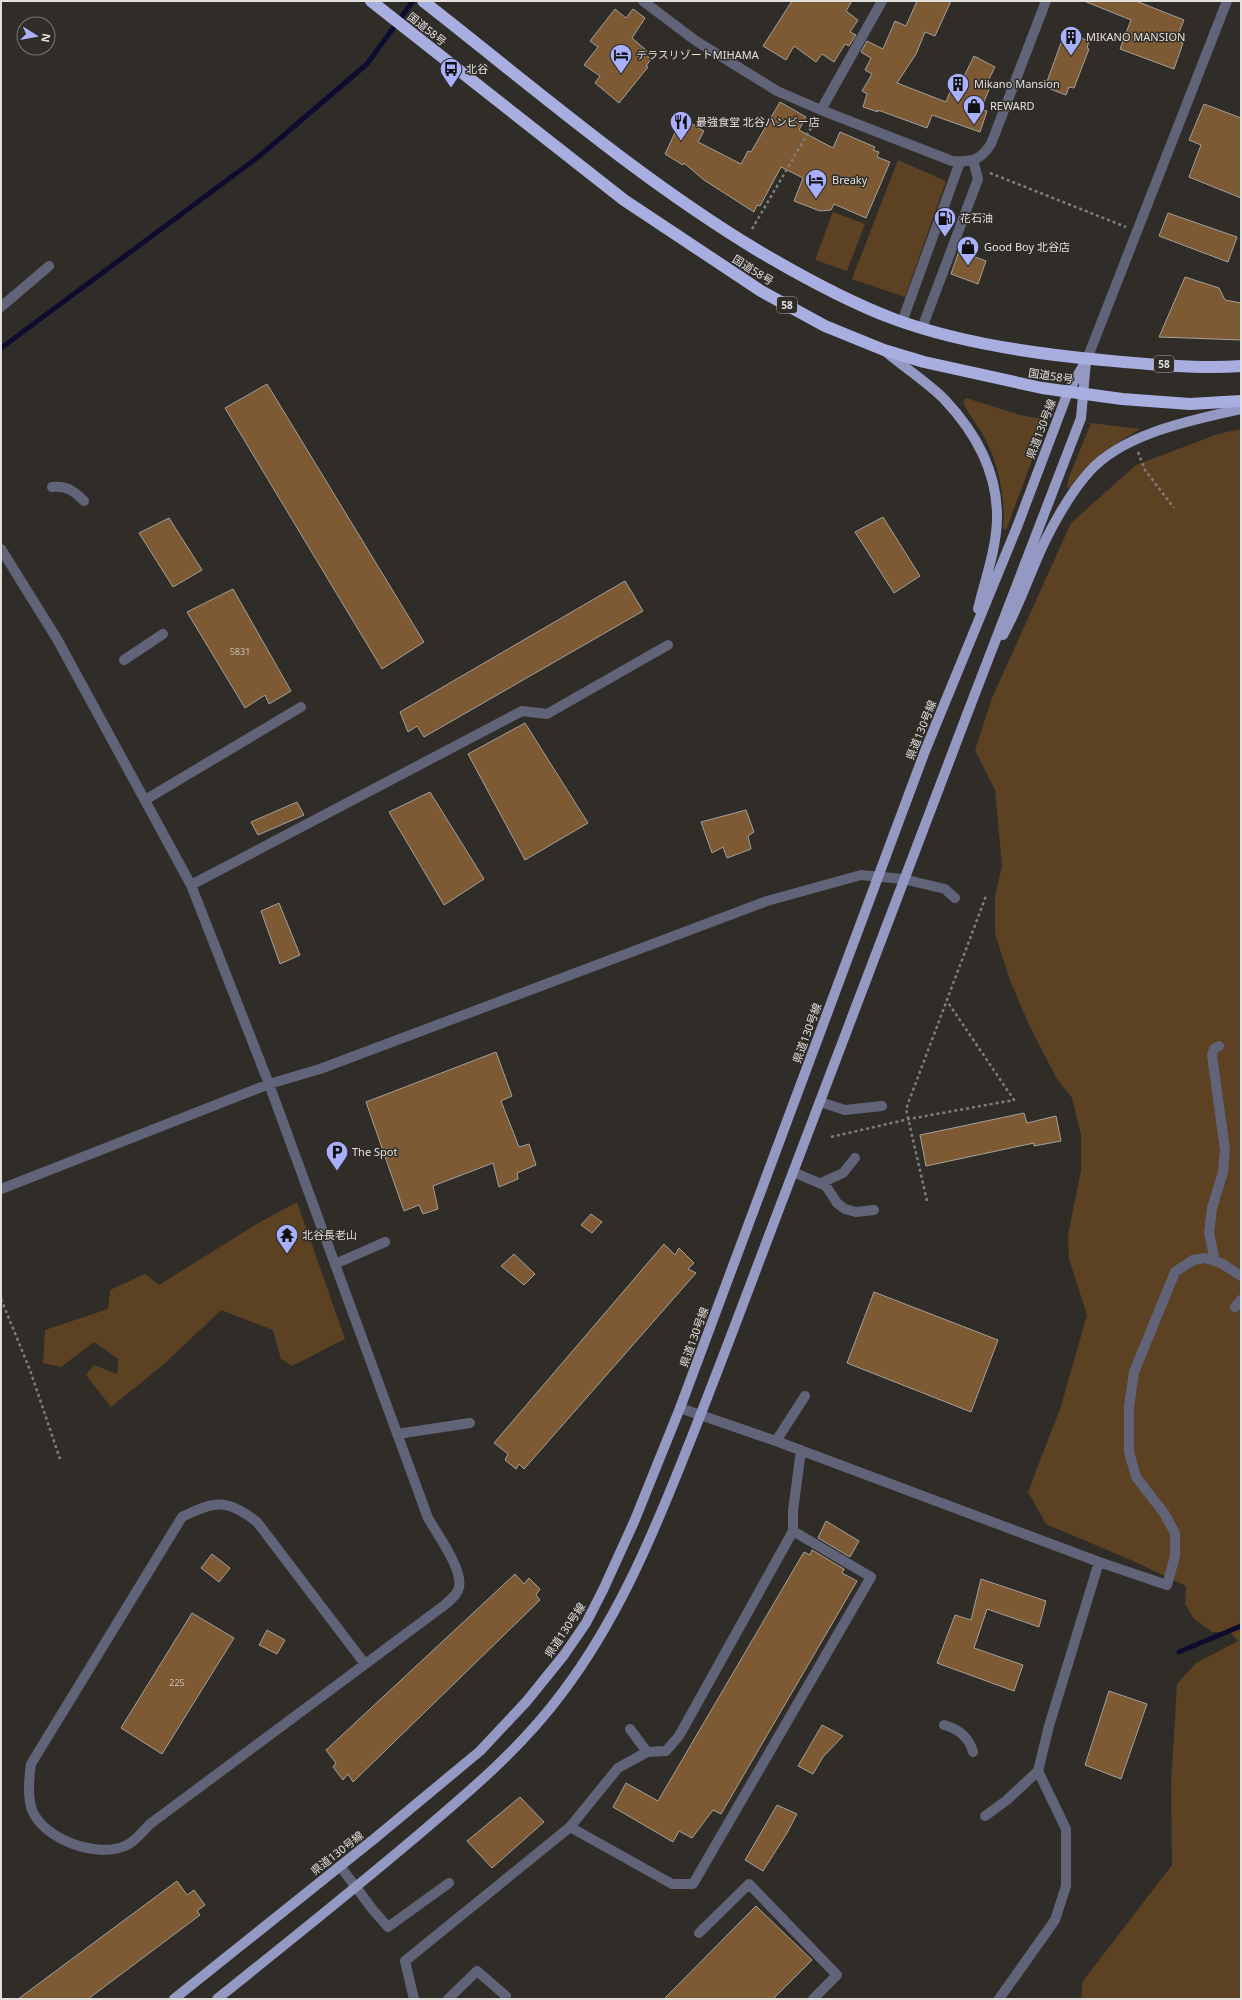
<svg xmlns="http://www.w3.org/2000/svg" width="1242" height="2000" font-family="'Noto Sans','Noto Sans JP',sans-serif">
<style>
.green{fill:#5c4123}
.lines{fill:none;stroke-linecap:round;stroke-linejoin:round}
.stream{stroke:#0d0b30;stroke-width:5}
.building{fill:#7d5a33;stroke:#a4a09c}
.path{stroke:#807e7a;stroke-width:2.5;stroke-dasharray:3 3;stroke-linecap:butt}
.minor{stroke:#616478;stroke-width:10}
.major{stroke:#9499c3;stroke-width:10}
.highway{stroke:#a8aee0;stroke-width:12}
.labels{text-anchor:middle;stroke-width:3;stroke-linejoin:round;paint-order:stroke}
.number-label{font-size:9px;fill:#c9beb2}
.shield{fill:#302d29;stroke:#adaaa7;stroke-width:1}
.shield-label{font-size:10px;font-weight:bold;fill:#e2e0dd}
.street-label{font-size:11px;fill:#e2e0dd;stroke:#302d29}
.poi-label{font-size:11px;fill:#e2e0dd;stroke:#302d29;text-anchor:start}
</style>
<rect width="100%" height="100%" fill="#302d29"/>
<path class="green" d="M 898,160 L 946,181 L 905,297 L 852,279 Z
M 833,212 L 865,224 L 847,271 L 815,260 Z
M 966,398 L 1020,415 L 1047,420 L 1006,530 L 1003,528 C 1006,497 998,461 982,433 C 976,423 968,414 963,402 Z
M 1091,423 L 1140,429 C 1113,445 1087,460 1071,488 L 1067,487 L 1069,477 Z
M 1241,429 L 1241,1999 L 1081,1999 L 1083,1981 L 1172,1865 L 1171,1785 L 1177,1684 L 1196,1663 L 1238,1641 L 1230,1632 L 1212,1632 L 1194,1619 L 1185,1604 L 1186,1586 L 1133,1561 L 1046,1524 L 1028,1492 L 1061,1406 L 1087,1315 L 1069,1259 L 1068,1235 L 1081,1170 L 1081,1134 L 1072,1098 L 1057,1079 L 1029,1025 L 1010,980 L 995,934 L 995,896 L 1002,866 L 995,790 L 975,750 L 992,698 L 1071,523 L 1136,465 L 1218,434 Z
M 297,1202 L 345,1339 L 292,1366 L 281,1359 L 273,1330 L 221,1310 L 164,1364 L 111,1407 L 86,1375 L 94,1365 L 117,1374 L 118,1359 L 94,1342 L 61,1367 L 43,1363 L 45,1330 L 108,1309 L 110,1290 L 145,1274 L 159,1285 L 260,1222 Z"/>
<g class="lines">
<path class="stream" d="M 1,348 L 257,158 L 367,64 L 413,1
M 1179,1652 L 1241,1626"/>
</g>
<path class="building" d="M 792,1 L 852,1 L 846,11 L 858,20 L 850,32 L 856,35 L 849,46 L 845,44 L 834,62 L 822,54 L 816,62 L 794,46 L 786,60 L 763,46 Z
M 917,1 L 951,1 L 935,36 L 925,32 L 916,54 L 897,83 L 946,102 L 951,89 L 957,91 L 974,56 L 995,67 L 986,85 L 990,87 L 981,109 L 987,111 L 980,132 L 932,115 L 927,128 L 878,110 L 878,112 L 863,107 L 867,94 L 862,91 L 872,74 L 865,70 L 871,58 L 861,52 L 867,41 L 883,49 L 895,21 L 906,26 Z
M 1084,1 L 1136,1 L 1184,20 L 1176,40 L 1183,43 L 1174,69 L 1120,49 L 1131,20 Z
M 615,9 L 626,18 L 633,9 L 645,18 L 632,38 L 647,51 L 645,54 L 651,59 L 646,66 L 648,67 L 619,103 L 595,83 L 600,76 L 584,65 L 598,47 L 590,41 Z
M 1065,32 L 1089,41 L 1087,48 L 1089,49 L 1074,88 L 1069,87 L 1066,95 L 1045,87 Z
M 780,102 L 806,117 L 799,130 L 833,148 L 840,132 L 875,147 L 873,150 L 879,152 L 877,157 L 890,162 L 866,218 L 834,204 L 831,210 L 820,211 L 794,201 L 803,178 L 781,167 L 760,206 L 757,205 L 754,212 L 704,180 L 684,163 L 683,165 L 665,154 L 682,118 L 704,131 L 698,142 L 741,164 L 748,151 L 751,152 Z
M 1204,104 L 1241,118 L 1241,198 L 1189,177 L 1201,145 L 1189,140 Z
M 1168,213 L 1237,237 L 1228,262 L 1159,236 Z
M 959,251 L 986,261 L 978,284 L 951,274 Z
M 1185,277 L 1219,288 L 1225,300 L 1241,303 L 1241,340 L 1159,337 Z
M 267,384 L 424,642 L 382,669 L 225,408 Z
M 883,517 L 920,576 L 894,593 L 855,532 Z
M 169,518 L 202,570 L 173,587 L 139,533 Z
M 625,581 L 643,611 L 424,737 L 417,726 L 408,732 L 400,712 Z
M 233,589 L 291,691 L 269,704 L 265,695 L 245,708 L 187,612 Z
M 525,723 L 588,823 L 525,860 L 468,754 Z
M 430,792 L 484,879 L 444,905 L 389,812 Z
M 297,802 L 304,815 L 258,835 L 251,822 Z
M 746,810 L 754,832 L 748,836 L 751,849 L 727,858 L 723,847 L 712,853 L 701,822 Z
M 279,903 L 300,955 L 280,964 L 261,911 Z
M 496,1052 L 512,1096 L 501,1101 L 519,1147 L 529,1144 L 536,1165 L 517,1173 L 518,1179 L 499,1187 L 493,1163 L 433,1186 L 438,1209 L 423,1214 L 419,1205 L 404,1211 L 366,1102 Z
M 1024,1113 L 1027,1123 L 1056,1116 L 1061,1141 L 1034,1146 L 1034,1143 L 926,1166 L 920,1135 Z
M 591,1214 L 602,1222 L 592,1233 L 581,1225 Z
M 664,1244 L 675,1255 L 679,1248 L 694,1263 L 688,1269 L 696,1273 L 524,1469 L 519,1464 L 516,1469 L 505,1460 L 508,1454 L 494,1443 Z
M 514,1254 L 535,1274 L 524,1285 L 501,1266 Z
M 874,1292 L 998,1340 L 971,1412 L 847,1363 Z
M 826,1521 L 859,1541 L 850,1557 L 818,1538 Z
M 812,1550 L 844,1569 L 842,1573 L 857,1581 L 721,1814 L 713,1810 L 692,1838 L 679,1831 L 673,1842 L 613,1807 L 626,1783 L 658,1801 L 804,1552 L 810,1555 Z
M 212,1554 L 230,1568 L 219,1582 L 201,1568 Z
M 515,1574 L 524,1584 L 529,1578 L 540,1589 L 536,1595 L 540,1600 L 353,1782 L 348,1774 L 343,1780 L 333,1767 L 336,1763 L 326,1750 Z
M 981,1579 L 1046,1601 L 1039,1627 L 987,1609 L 974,1648 L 1023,1665 L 1014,1691 L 937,1663 L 955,1615 L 971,1620 Z
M 192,1613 L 234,1638 L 162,1754 L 121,1728 Z
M 267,1630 L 285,1640 L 277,1654 L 259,1645 Z
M 1109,1691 L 1147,1704 L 1121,1779 L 1085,1765 Z
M 822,1725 L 843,1736 L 823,1757 L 813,1774 L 798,1766 Z
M 520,1797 L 544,1822 L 492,1868 L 467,1841 Z
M 777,1805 L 797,1814 L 787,1833 L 763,1871 L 745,1860 Z
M 177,1881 L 187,1895 L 194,1890 L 205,1905 L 197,1911 L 200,1915 L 88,1999 L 18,1999 Z
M 756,1906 L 812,1960 L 773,1999 L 664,1999 Z"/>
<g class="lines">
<path class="path" d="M 990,173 L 1126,227
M 752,229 L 815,121
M 1138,452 L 1145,470 L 1174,508
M 831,1137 L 909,1119 L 1014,1100 L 947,1001
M 927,1201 L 906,1109 L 986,896
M 1,1299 L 30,1370 L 60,1459"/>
<path class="minor" d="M 643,1 L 696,41 L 777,91 L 821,110 L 952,161 C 972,162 980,161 991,144 L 1046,1
M 821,110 L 882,1
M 1,307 L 49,266
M 902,322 L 960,162
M 922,328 L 978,179 L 973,160
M 1087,359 L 1227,1
M 52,487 C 67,486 73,490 84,501
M 1,549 L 57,639 L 191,885 L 269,1084 L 428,1518 C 437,1534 463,1569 459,1587 C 458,1594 451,1599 446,1604 L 150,1824 C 143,1831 135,1842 125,1846 C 97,1858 44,1840 32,1810 C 27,1796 29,1778 31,1764 L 182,1517 C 215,1500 228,1499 257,1522 L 365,1664
M 124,660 L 163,634
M 145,800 L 301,707
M 191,885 L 522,711 L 547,714 L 668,645
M 820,1102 L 845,1110 L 882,1106
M 793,1172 L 826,1186 L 837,1203 L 845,1209 L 856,1212 L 874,1210
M 821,1183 L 843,1173 L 855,1158
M 1,1189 L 269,1084 L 320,1069 L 767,901 L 861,875 L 903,879 L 945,889 L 955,898
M 1215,1261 L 1209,1233 L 1212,1208 L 1223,1172 L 1225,1150 L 1212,1055 L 1214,1049 L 1219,1046
M 335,1264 L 385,1242
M 1235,1307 L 1241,1300
M 680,1408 L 776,1441 L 1099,1562 L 1167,1585 L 1175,1556 L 1175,1533 L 1164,1513 L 1136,1477 L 1129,1452 L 1129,1407 L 1134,1372 L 1175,1272 L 1193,1260 L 1205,1258 L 1221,1263 L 1241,1276
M 397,1434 L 470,1423
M 776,1441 L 805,1396
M 944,1725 C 959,1729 969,1737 973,1752
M 630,1729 L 647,1752 L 666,1751 L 679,1736 L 793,1531 L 793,1511 L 801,1450
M 985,1816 L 1007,1800 L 1038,1771
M 570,1827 L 672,1884 L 693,1884 L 871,1577 L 793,1531
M 340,1866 L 373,1910 L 388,1927 L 449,1883
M 699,1933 L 749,1884 L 837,1975 L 813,1999
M 414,1999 L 405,1961 L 570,1827 L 618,1768 L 647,1752
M 448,1999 L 477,1971 L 506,1996
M 999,1999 L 1055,1920 L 1066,1886 L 1066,1829 L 1038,1771 L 1049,1726 L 1099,1562"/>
<path class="major" d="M 886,352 C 905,368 927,382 945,400 C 976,433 998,474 997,520 C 996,550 985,580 978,609
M 1003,635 C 1020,605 1030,572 1045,541 C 1057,517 1071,492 1089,472 C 1123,433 1193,420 1241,409
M 174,1999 L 374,1839 L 480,1751 L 526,1702 L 564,1655 L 586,1623 L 603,1590 L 634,1522 L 680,1408 L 925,751 L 1017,527 L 1068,392 L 1087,359
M 217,1999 C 282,1947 347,1895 411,1841 C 464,1796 520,1750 562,1693 C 615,1623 649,1544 681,1464 C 717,1375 750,1285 784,1196 C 882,936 981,677 1081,418 L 1086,361"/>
<path class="highway" d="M 371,1 L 624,200 L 761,291 L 825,326 L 884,350 L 924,362 L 1042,388 L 1122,399 L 1190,404 L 1241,401
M 423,1 C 533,87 638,178 757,250 C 801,276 846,301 894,319 C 956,342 1036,354 1102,360 C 1145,364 1198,369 1241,366"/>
</g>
<defs>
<g id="building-pin" transform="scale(1.15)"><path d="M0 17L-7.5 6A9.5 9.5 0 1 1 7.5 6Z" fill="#a8b0fc" stroke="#302d29"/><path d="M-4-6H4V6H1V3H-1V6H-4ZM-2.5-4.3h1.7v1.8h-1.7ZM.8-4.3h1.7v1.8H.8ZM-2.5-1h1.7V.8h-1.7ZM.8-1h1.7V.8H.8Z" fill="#111"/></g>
<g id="hotel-pin" transform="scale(1.15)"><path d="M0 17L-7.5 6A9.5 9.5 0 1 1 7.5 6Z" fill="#a8b0fc" stroke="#302d29"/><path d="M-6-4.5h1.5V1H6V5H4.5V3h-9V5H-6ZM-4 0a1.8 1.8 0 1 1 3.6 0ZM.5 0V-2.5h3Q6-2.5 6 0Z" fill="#111"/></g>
<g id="bus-pin" transform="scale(1.15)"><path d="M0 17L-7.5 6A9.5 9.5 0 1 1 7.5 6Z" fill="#a8b0fc" stroke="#302d29"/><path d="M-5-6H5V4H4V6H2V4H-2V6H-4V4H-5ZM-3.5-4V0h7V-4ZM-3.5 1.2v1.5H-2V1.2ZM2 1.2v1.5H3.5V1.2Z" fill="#111"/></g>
<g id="shop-pin" transform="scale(1.15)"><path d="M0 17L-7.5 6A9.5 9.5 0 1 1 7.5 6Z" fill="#a8b0fc" stroke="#302d29"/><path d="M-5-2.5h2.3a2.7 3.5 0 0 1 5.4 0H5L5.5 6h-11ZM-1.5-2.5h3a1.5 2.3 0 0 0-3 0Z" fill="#111"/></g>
<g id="restaurant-pin" transform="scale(1.15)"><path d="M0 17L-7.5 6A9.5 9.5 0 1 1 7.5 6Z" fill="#a8b0fc" stroke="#302d29"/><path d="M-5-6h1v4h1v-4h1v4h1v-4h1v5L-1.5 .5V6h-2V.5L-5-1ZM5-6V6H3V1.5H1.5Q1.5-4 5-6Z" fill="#111"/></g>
<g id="fuel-pin" transform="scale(1.15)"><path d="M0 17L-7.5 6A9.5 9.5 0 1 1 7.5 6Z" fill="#a8b0fc" stroke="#302d29"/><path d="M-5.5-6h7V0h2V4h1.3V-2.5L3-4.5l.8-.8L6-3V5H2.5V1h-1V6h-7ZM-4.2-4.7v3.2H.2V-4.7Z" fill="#111"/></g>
<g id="parking-pin" transform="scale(1.15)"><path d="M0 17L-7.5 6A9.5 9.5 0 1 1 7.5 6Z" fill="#a8b0fc" stroke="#302d29"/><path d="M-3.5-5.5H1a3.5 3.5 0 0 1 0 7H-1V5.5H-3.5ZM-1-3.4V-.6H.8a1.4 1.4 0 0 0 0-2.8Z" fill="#111"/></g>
<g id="temple-pin" transform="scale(1.15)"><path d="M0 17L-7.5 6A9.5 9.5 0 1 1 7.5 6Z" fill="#a8b0fc" stroke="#302d29"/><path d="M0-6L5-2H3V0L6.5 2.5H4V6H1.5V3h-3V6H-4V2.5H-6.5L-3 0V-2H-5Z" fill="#111"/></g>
</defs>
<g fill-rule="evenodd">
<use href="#building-pin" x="1071" y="37"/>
<use href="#hotel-pin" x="621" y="55"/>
<use href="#bus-pin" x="451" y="69"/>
<use href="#building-pin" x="958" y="84"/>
<use href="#shop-pin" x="974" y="106"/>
<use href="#restaurant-pin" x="681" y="122"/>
<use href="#hotel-pin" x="816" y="180"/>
<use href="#fuel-pin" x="945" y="218"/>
<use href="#shop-pin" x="968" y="247"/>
<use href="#parking-pin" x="337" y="1152"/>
<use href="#temple-pin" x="287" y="1235"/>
</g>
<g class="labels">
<g class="number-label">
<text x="240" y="655">5831</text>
<text x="177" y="1686">225</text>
</g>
<g class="shield">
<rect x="777" y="297" width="20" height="16" rx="3"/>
<rect x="1154" y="356" width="20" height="16" rx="3"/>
</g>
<g class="shield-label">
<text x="787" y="309">58</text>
<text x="1164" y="368">58</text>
</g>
<g class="street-label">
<text transform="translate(427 29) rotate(38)" y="4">国道58号</text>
<text transform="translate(753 270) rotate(32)" y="4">国道58号</text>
<text transform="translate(1051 376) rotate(9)" y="4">国道58号</text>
<text transform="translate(1041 429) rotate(-69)" y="4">県道130号線</text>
<text transform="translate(921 730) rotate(-68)" y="4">県道130号線</text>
<text transform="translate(807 1033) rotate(-70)" y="4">県道130号線</text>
<text transform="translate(694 1337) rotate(-70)" y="4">県道130号線</text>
<text transform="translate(565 1630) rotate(-56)" y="4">県道130号線</text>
<text transform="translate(337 1853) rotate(-38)" y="4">県道130号線</text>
</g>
<g class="poi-label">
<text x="1086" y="41">MIKANO MANSION</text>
<text x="636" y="59">テラスリゾートMIHAMA</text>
<text x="466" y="73">北谷</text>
<text x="974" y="88">Mikano Mansion</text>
<text x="990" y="110">REWARD</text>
<text x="696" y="126">最強食堂 北谷ハンビー店</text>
<text x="832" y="184">Breaky</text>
<text x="960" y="222">花石油</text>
<text x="984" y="251">Good Boy 北谷店</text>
<text x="352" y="1156">The Spot</text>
<text x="302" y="1239">北谷長老山</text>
</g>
</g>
<rect width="1242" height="2000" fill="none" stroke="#e2e0dd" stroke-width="4"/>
<g transform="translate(36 36) rotate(101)"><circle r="19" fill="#302d29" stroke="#777571"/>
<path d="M0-3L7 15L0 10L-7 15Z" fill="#a8b0fc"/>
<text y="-6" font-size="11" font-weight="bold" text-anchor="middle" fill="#e2e0dd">N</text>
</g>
</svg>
